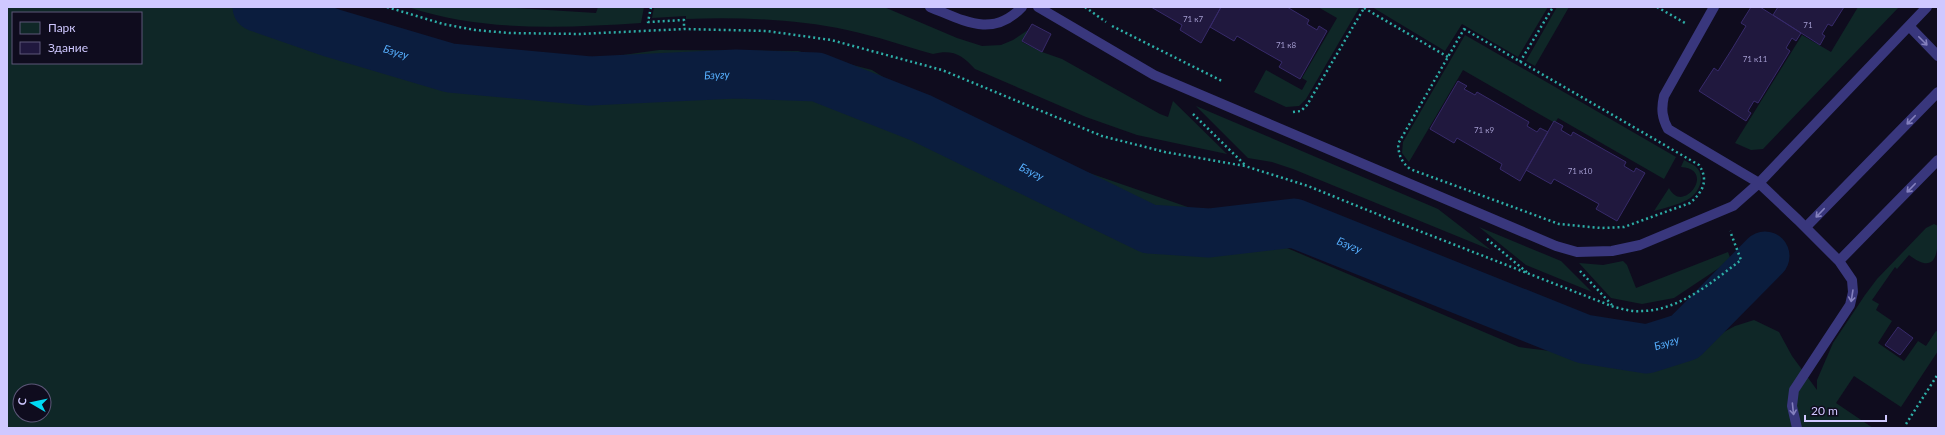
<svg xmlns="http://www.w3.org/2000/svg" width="1945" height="435" font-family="Lato,sans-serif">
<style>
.green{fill:#0f2727;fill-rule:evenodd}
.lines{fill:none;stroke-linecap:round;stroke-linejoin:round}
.river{stroke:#0b1d3e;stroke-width:49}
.building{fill:#20183e;stroke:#372a6a}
.path{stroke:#2daea7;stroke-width:2.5;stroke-dasharray:2 3;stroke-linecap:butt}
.service{stroke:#39377d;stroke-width:10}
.oneway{stroke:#8480be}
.labels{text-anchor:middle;stroke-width:3.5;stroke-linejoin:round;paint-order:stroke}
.number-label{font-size:8px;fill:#a39ccf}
.water-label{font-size:11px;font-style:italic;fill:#57b0ff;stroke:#0f0c1e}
</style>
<rect width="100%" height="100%" fill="#0f0c1e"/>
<path class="green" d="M 7,7 L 320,7 L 389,28 L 428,42 L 515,56 L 594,59 L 659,50 L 798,51 L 872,70 L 916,98 L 1017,139 L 1069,166 L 1205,213 L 1519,347 L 1663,365 L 1735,326 L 1754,320 L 1779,332 L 1792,356 L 1817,390 L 1817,380 L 1833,343 L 1865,295 L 1877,279 L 1926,228 L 1934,224 L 1938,226 C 1938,248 1939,278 1909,255 L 1897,269 L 1895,267 L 1872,300 L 1879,304 L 1876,310 L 1892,321 L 1878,343 L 1904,361 L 1918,341 L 1926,346 L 1936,331 L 1938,332 L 1938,351 L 1901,407 L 1854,376 L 1836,403 L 1873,428 L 7,428 ZM 13,13 L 141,13 L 141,63 L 13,63 ZM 20,391 L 44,391 L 44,415 L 20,415 Z
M 408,7 L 499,7 L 596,13 L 598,7 L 644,7 L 641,23 C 563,28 483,32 408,7 Z
M 654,7 L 884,7 L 957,38 L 982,46 L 1001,45 L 1013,40 L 1028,30 L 1022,42 L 1042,52 L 1062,59 L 1160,114 L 1168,117 L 1173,101 L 1227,154 L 1137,135 L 1086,117 L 975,69 C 962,55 953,49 933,54 C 904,46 876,36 847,30 C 795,19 740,17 686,19 L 686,16 L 652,18 Z
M 1318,7 L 1357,7 L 1359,8 L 1306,99 L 1299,106 L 1286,107 L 1254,92 L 1266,70 L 1302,90 L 1307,81 L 1302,78 L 1337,18 Z
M 1372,7 L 1548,7 L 1518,57 L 1462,24 L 1445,51 Z
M 1557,7 L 1569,7 L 1535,66 L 1526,61 Z
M 1858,7 L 1899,7 L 1763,149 L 1751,150 L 1735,143 L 1802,35 L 1831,52 Z
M 1465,35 L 1676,157 L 1664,179 L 1558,118 L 1555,123 L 1463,70 L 1409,162 L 1408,161 L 1402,153 L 1403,142 Z
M 1196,106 L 1438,209 L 1491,250 L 1293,169 L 1272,162 L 1248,158 Z
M 1684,160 C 1687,162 1692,164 1695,166 C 1707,176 1699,194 1687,200 C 1677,205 1665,208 1654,211 L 1669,188 C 1683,216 1717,169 1681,167 Z
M 1479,227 L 1561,261 L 1592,292 L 1526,265 Z
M 1728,252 L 1731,260 L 1674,298 L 1642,304 L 1611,298 L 1579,263 L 1603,265 L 1623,261 L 1627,265 L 1636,288 Z"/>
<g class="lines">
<path class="river" id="s1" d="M 257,7 L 332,33 L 450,68 L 590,81 L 736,74 L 817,77 L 921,118 L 1149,229 L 1209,233 L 1294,223 L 1584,339 L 1647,349 L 1685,337 L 1765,256"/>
</g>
<path class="building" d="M 1151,7 L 1221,7 L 1201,43 L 1180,30 L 1182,25 Z
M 1221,7 L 1287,7 L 1309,20 L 1307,24 L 1317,30 L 1319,26 L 1327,31 L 1300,79 L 1279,67 L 1282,62 L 1259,49 L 1237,36 L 1234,41 L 1210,27 Z
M 1751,7 L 1760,7 L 1801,33 L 1796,41 L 1792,38 L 1786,48 L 1790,51 L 1758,103 L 1754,101 L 1748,111 L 1751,113 L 1746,121 L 1699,91 L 1714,68 L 1718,71 L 1732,49 L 1746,26 L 1741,23 Z
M 1778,7 L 1844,7 L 1832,26 L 1828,24 L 1822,34 L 1825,36 L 1820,45 L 1773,15 Z
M 1032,24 L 1051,34 L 1042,52 L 1022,41 Z
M 1458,81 L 1467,86 L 1464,89 L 1475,95 L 1477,92 L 1529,122 L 1527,126 L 1537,132 L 1540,128 L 1548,132 L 1520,181 L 1500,169 L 1502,164 L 1457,138 L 1454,143 L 1430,129 Z
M 1554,121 L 1563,126 L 1561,130 L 1571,136 L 1573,132 L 1626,162 L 1624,166 L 1634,172 L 1636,168 L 1645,173 L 1617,221 L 1596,209 L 1599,204 L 1554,179 L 1551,184 L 1526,170 Z
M 1898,327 L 1913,338 L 1900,355 L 1885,345 Z"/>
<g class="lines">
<path class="path" d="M 387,7 L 443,24 L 475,30 L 509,33 L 580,34 L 684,29 L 767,31 L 831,40 L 942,70 L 1102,136 L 1165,152 L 1245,166 L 1308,186 L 1404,225 L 1614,307 C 1623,309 1633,312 1641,311 C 1679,311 1712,282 1741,260 L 1730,231
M 651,7 L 648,22 L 684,20 L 684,29
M 1085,7 L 1106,22
M 1657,7 L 1685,23
M 1364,8 L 1448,57
M 1112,26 L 1222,81
M 1464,29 L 1699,165 C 1709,180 1703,192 1690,203 L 1624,227 L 1601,228 L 1559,224 L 1410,169 C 1401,161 1399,156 1398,144 Z
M 1520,62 L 1553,7
M 1293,112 L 1301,111 L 1307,105 L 1364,8 L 1363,7
M 1193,114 L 1245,165
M 1487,239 L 1529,274
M 1580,271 L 1612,305
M 1906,424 L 1938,374"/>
<path class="service" d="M 930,7 C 963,20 992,39 1022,7
M 1038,7 L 1154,75 L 1556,246 L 1577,252 L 1612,251 L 1640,245 L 1733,206 L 1759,183 L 1927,7
M 1714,7 L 1664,96 C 1661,109 1662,118 1668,129 L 1759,183 L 1798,220 L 1839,261 L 1852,280 L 1853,292 L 1850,305 L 1794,390 L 1792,406 L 1797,428
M 1909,26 L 1938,56
M 1806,227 L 1938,92
M 1839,261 L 1938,160"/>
</g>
<defs><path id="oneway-shaft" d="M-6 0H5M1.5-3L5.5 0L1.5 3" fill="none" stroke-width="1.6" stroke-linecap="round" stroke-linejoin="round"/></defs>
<g class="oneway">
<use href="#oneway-shaft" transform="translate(1923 41) rotate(45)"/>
<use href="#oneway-shaft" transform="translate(1911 120) rotate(134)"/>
<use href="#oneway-shaft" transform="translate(1911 188) rotate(134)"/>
<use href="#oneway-shaft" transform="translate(1820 213) rotate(134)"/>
<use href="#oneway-shaft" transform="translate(1852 296) rotate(99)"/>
<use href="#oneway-shaft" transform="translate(1793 409) rotate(84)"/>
</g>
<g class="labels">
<g class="number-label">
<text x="1193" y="22">71 к7</text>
<text x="1808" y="28">71</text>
<text x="1286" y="48">71 к8</text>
<text x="1755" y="62">71 к11</text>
<text x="1484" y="133">71 к9</text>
<text x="1580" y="174">71 к10</text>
</g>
<g class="water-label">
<text dy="4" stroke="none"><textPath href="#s1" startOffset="146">Бзугу</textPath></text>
<text dy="4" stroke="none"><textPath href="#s1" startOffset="470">Бзугу</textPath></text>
<text dy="4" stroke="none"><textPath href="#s1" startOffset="805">Бзугу</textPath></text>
<text dy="4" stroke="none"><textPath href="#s1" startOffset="1141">Бзугу</textPath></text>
<text dy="4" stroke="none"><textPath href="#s1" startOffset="1478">Бзугу</textPath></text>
</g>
</g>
<rect width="1945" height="435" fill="none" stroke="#cfc8ff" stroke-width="16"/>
<rect x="12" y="12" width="130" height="52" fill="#0f0c1e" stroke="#5c5778"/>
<rect x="20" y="22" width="20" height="12" fill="#0f2727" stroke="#5c5778"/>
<text x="48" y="32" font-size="12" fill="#cfc8ff">Парк</text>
<rect x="20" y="42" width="20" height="12" fill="#20183e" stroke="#5c5778"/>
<text x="48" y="52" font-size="12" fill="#cfc8ff">Здание</text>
<g transform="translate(32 403) rotate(279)"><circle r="19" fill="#0f0c1e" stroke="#5c5778"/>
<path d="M0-3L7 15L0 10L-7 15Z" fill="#00daf3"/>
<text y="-6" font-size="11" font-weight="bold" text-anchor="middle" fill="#cfc8ff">С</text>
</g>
<path d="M1805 415v6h81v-6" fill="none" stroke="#cfc8ff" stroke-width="2"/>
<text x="1811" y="415" font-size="12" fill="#cfc8ff" stroke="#0f0c1e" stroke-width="3" paint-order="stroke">20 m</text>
</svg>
